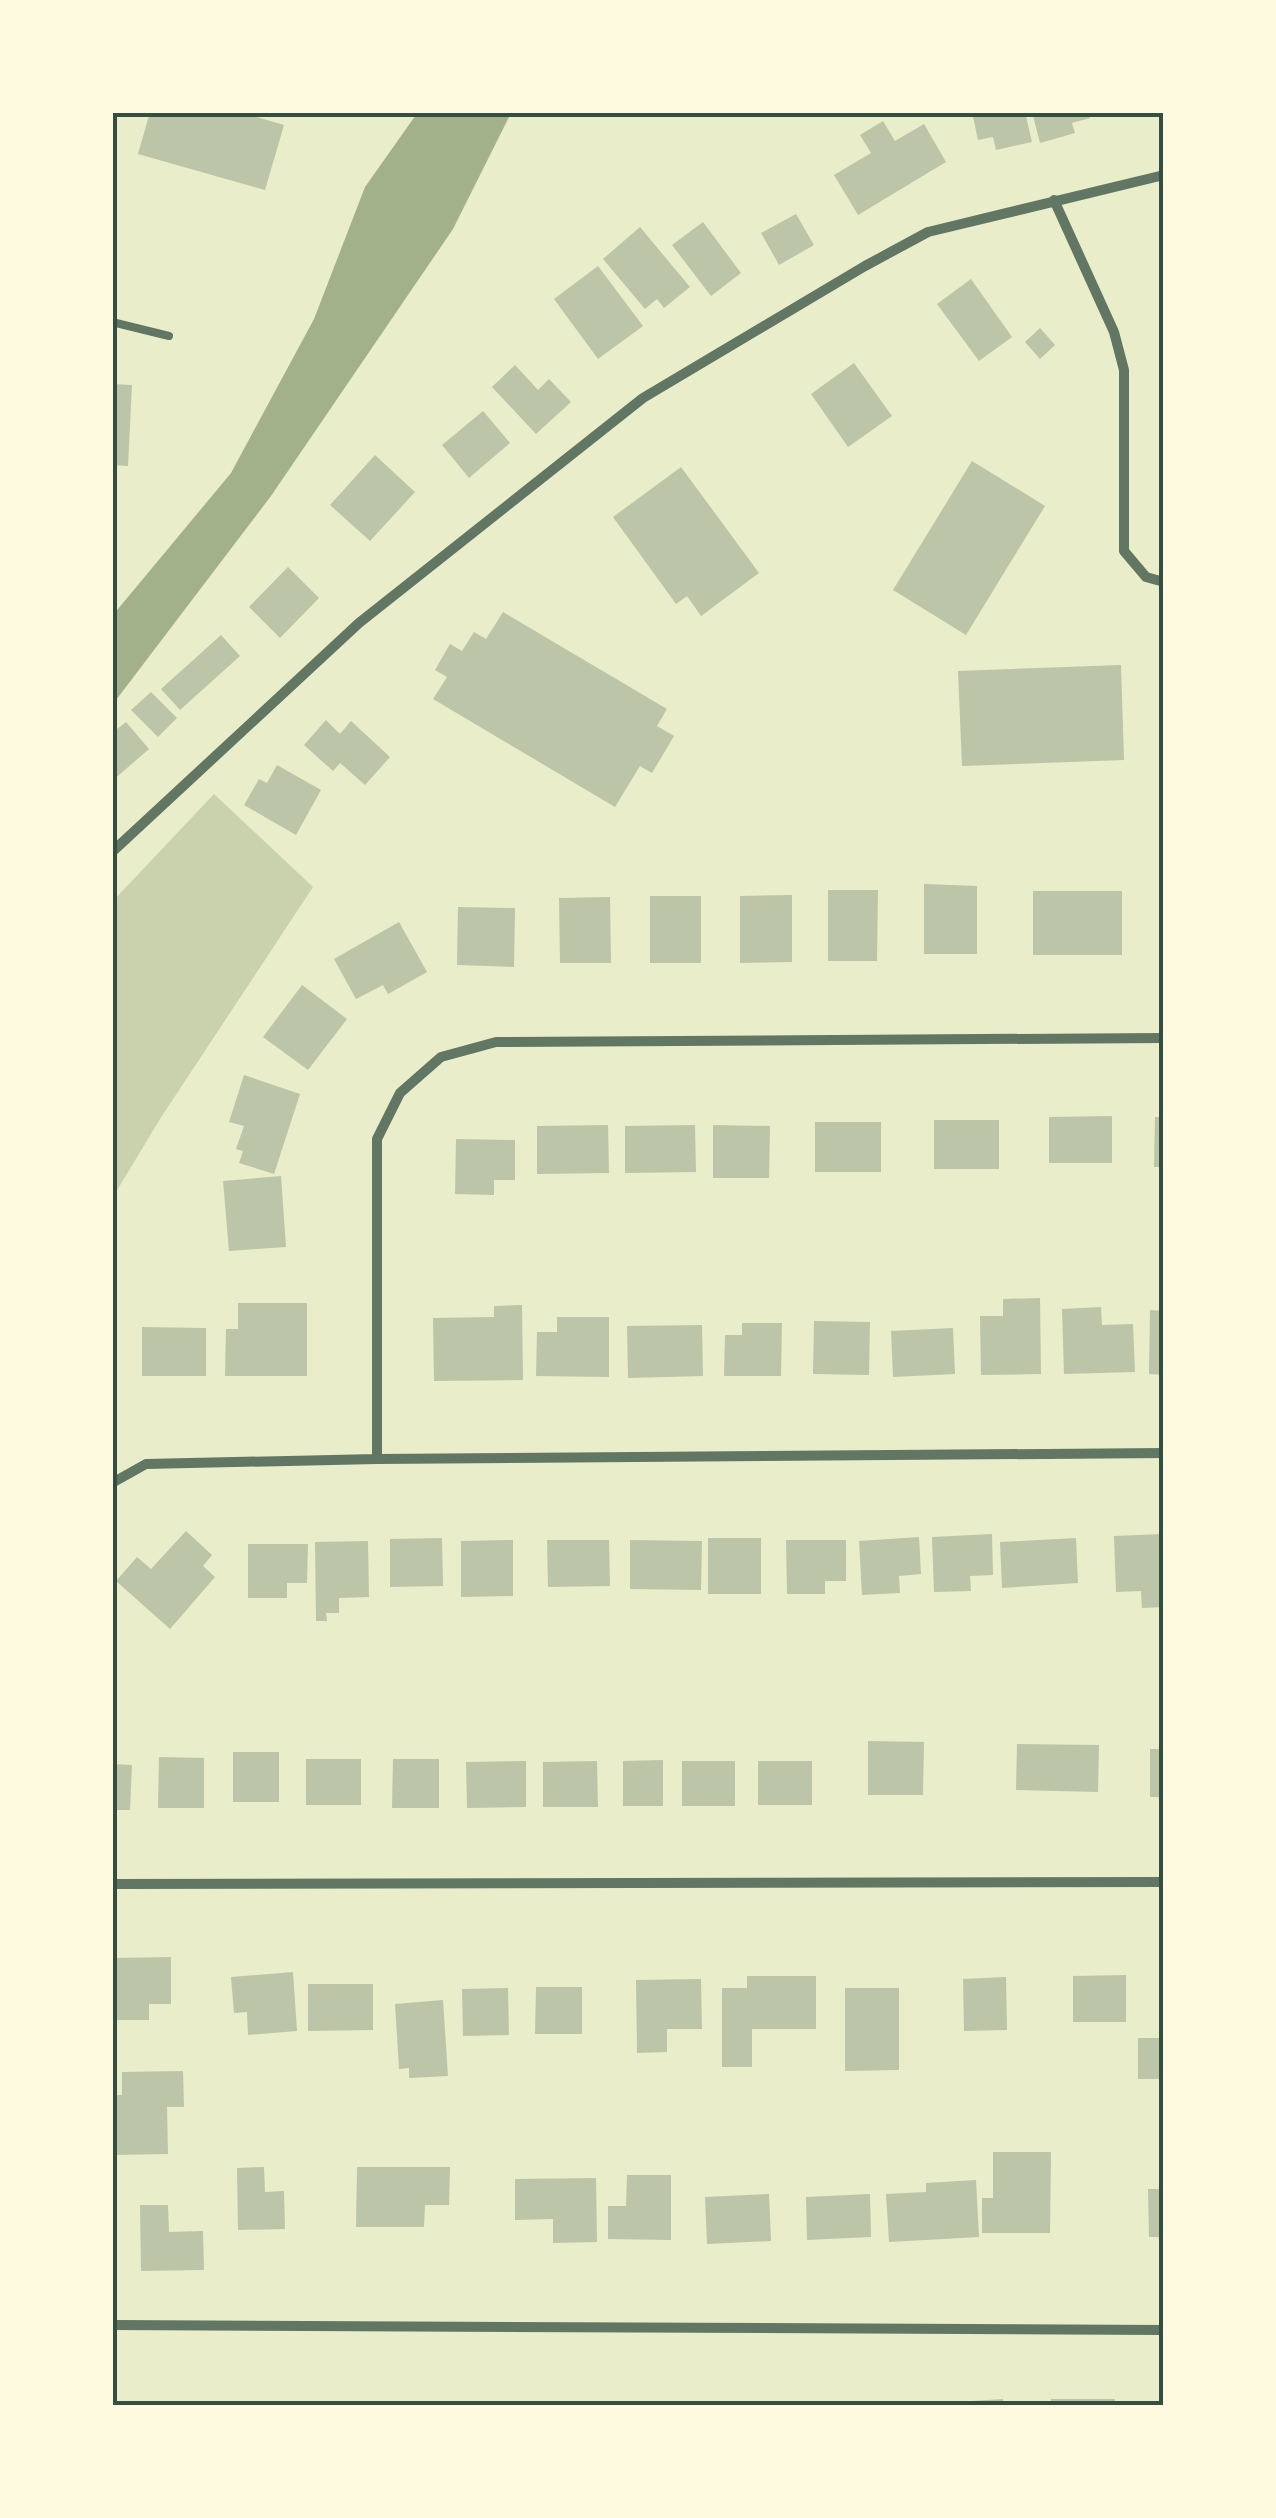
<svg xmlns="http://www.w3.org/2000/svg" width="1276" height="2518" font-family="'DejaVu Sans',sans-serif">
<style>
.green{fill:#cad2ad}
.water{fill:#a3b18a}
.building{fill:#bcc5a7}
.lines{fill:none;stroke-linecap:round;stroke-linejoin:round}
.service{stroke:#617663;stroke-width:8}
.minor{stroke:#617663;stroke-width:10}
.neatline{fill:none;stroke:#344e41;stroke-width:4}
</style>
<rect width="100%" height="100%" fill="#e9edc9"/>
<path class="green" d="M 214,794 L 313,887 L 160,1119 L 113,1197 L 113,901 Z"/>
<path class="water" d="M 418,112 L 511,113 L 453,229 L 271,496 L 113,704 L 113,615 L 231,473 L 314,319 L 365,187 Z"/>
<path class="building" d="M 150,112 L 239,112 L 284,125 L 265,190 L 138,154 Z
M 972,112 L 1025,112 L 1032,142 L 996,150 L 993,137 L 978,140 Z
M 1032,112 L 1089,112 L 1090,118 L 1072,123 L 1075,133 L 1040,143 Z
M 883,121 L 895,141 L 924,124 L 946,162 L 858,215 L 834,175 L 871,153 L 860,135 Z
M 796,214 L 814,245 L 779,265 L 761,233 Z
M 703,222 L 741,273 L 711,296 L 672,245 Z
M 640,227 L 690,287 L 664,308 L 657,299 L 645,309 L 603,259 Z
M 598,266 L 643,326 L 598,359 L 554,299 Z
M 971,279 L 1012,337 L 979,361 L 937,304 Z
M 1040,328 L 1055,345 L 1040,359 L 1025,342 Z
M 854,363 L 892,416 L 848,447 L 811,394 Z
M 515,365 L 538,390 L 549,379 L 571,402 L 536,434 L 492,387 Z
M 112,384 L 132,385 L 128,466 L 112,465 Z
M 483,411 L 510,443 L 469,478 L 442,445 Z
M 375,455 L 415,492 L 370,541 L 330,505 Z
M 972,461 L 1045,506 L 966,635 L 893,590 Z
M 681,467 L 759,573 L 701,616 L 687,596 L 676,604 L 613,517 Z
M 288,567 L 319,598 L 280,638 L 249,607 Z
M 503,612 L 667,709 L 657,726 L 674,736 L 652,773 L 640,766 L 615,807 L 433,699 L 447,677 L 435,670 L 450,644 L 462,651 L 474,632 L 486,639 Z
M 221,635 L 240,656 L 180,710 L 161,689 Z
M 1121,665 L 1124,760 L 962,766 L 958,671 Z
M 151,692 L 177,718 L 158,737 L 131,710 Z
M 326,720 L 340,734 L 351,721 L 390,757 L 365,785 L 340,763 L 333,771 L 304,745 Z
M 126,722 L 149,749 L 112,781 L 112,733 Z
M 277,765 L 321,790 L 296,835 L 244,805 L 259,779 L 267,783 Z
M 924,884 L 977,886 L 977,954 L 924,954 Z
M 828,890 L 878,890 L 877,961 L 828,961 Z
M 1033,891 L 1122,891 L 1122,955 L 1033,955 Z
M 792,895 L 792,962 L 740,963 L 740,896 Z
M 650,896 L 701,896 L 701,963 L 650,963 Z
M 610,897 L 611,963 L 560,963 L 559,898 Z
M 458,907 L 515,908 L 514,967 L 457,965 Z
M 399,922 L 427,972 L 388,994 L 383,985 L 356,999 L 334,959 Z
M 302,985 L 347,1019 L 308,1070 L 263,1037 Z
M 244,1075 L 300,1094 L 274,1174 L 239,1163 L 243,1151 L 236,1149 L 244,1126 L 229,1122 Z
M 1112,1116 L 1112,1163 L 1049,1163 L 1049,1117 Z
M 1155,1117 L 1164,1117 L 1164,1167 L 1154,1167 Z
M 934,1120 L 999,1120 L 999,1169 L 934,1169 Z
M 815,1122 L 881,1122 L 881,1172 L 815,1172 Z
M 608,1125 L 609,1173 L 537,1174 L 537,1126 Z
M 695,1125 L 696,1172 L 625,1173 L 625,1126 Z
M 713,1125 L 770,1126 L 769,1178 L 713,1178 Z
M 456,1139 L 515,1140 L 515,1180 L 494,1180 L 494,1195 L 455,1194 Z
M 281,1176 L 286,1247 L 229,1251 L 223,1181 Z
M 1040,1298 L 1041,1374 L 981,1375 L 980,1316 L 1003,1316 L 1003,1299 Z
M 238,1303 L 307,1303 L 307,1376 L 225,1376 L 226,1329 L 238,1329 Z
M 522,1305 L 523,1380 L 434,1381 L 433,1318 L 494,1317 L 494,1306 Z
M 1101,1307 L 1102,1325 L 1133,1324 L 1135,1372 L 1064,1374 L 1062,1309 Z
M 1150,1310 L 1164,1311 L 1164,1375 L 1149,1374 Z
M 557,1317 L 609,1317 L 609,1377 L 536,1376 L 537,1332 L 557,1332 Z
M 814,1321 L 870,1322 L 869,1375 L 813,1374 Z
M 742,1323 L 782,1323 L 781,1376 L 724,1376 L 725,1335 L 742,1335 Z
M 702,1325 L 703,1376 L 628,1378 L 627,1326 Z
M 142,1327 L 206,1328 L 206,1376 L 142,1376 Z
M 953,1328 L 955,1374 L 893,1377 L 891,1331 Z
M 186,1531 L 212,1555 L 203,1566 L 215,1577 L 170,1629 L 116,1581 L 137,1557 L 151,1569 Z
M 992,1534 L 993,1575 L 970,1576 L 971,1591 L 934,1592 L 932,1537 Z
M 1164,1534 L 1164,1607 L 1142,1608 L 1141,1591 L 1116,1592 L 1114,1536 Z
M 919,1537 L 921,1574 L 899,1576 L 900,1593 L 862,1595 L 859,1541 Z
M 442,1538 L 443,1586 L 390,1587 L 390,1539 Z
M 708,1538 L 761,1538 L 761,1594 L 708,1594 Z
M 1076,1538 L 1078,1583 L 1002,1588 L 1000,1542 Z
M 513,1540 L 513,1596 L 461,1597 L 461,1541 Z
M 547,1540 L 609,1540 L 610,1586 L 548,1587 Z
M 630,1540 L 702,1541 L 701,1590 L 630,1589 Z
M 786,1540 L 846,1540 L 846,1581 L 825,1581 L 825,1594 L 787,1594 Z
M 368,1541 L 369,1597 L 339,1598 L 339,1613 L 326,1613 L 327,1621 L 316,1621 L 315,1542 Z
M 248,1544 L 308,1544 L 307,1583 L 287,1583 L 287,1598 L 248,1598 Z
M 868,1741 L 924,1742 L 923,1795 L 868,1795 Z
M 1017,1744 L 1099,1745 L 1098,1792 L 1016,1790 Z
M 1150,1749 L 1164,1749 L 1164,1797 L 1150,1797 Z
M 233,1752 L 279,1752 L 279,1802 L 233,1802 Z
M 159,1757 L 204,1758 L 204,1808 L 158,1808 Z
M 306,1759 L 361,1759 L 361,1805 L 306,1805 Z
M 393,1759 L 439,1759 L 439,1808 L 392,1808 Z
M 663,1760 L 663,1806 L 623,1806 L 623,1761 Z
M 526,1761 L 526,1807 L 467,1808 L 466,1762 Z
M 597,1761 L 598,1807 L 543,1807 L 543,1762 Z
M 682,1761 L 735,1761 L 735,1806 L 682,1806 Z
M 758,1761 L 812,1761 L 812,1805 L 758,1805 Z
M 112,1764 L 132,1765 L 130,1810 L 112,1810 Z
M 171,1957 L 171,2004 L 149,2004 L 149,2020 L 113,2020 L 112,1958 Z
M 293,1972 L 297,2031 L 248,2035 L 247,2012 L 234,2013 L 231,1977 Z
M 1126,1975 L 1126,2022 L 1073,2022 L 1073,1976 Z
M 747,1976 L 816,1976 L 816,2029 L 752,2029 L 752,2067 L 722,2067 L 722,1988 L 747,1988 Z
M 1006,1977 L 1007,2030 L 964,2031 L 963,1979 Z
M 701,1979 L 702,2029 L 667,2029 L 667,2052 L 637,2053 L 636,1980 Z
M 308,1984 L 373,1984 L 373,2030 L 308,2031 Z
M 536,1987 L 582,1987 L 582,2034 L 535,2034 Z
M 508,1988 L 509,2035 L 463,2036 L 462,1989 Z
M 845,1988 L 899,1988 L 899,2070 L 845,2071 Z
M 443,2000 L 448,2076 L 409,2078 L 409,2068 L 399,2069 L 395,2004 Z
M 1138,2038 L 1164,2038 L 1164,2079 L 1138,2079 Z
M 183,2071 L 184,2107 L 167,2107 L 168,2154 L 112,2155 L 112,2095 L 122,2095 L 122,2072 Z
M 993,2152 L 1051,2152 L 1050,2233 L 982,2233 L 982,2198 L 993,2198 Z
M 264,2167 L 265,2192 L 284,2191 L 285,2229 L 238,2230 L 237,2168 Z
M 357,2167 L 450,2167 L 449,2205 L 425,2205 L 424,2227 L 356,2227 Z
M 627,2175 L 671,2175 L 671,2240 L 608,2239 L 608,2206 L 626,2206 Z
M 596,2178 L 597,2242 L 553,2243 L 553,2219 L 515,2220 L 515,2179 Z
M 976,2180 L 979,2237 L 889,2242 L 886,2194 L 926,2192 L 926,2183 Z
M 1148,2189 L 1164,2189 L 1164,2237 L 1149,2237 Z
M 769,2194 L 771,2241 L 707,2244 L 705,2197 Z
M 870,2194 L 871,2237 L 807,2240 L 806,2197 Z
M 140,2205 L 168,2205 L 169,2232 L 203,2231 L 204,2270 L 141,2271 Z
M 1003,2399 L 1004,2406 L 940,2406 L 940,2403 Z
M 1051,2399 L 1115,2399 L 1115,2406 L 1051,2406 Z"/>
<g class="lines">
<path class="service" d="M 112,322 L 169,336"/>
<path class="minor" d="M 1054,200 L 1114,332 L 1124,370 L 1124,551 L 1146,577 L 1164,582
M 112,852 L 359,623 L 643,398 L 865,266 L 928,232 L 1164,175
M 377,1459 L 377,1139 L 400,1093 L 441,1057 L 496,1042 L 1164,1038
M 112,1483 L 146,1464 L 377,1459 L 1164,1453
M 112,1884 L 1164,1882
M 112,2325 L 1164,2330"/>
</g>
<rect width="1276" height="2518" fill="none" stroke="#fefae0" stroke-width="230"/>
<rect x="115" y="115" width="1046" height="2288" class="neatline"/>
</svg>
